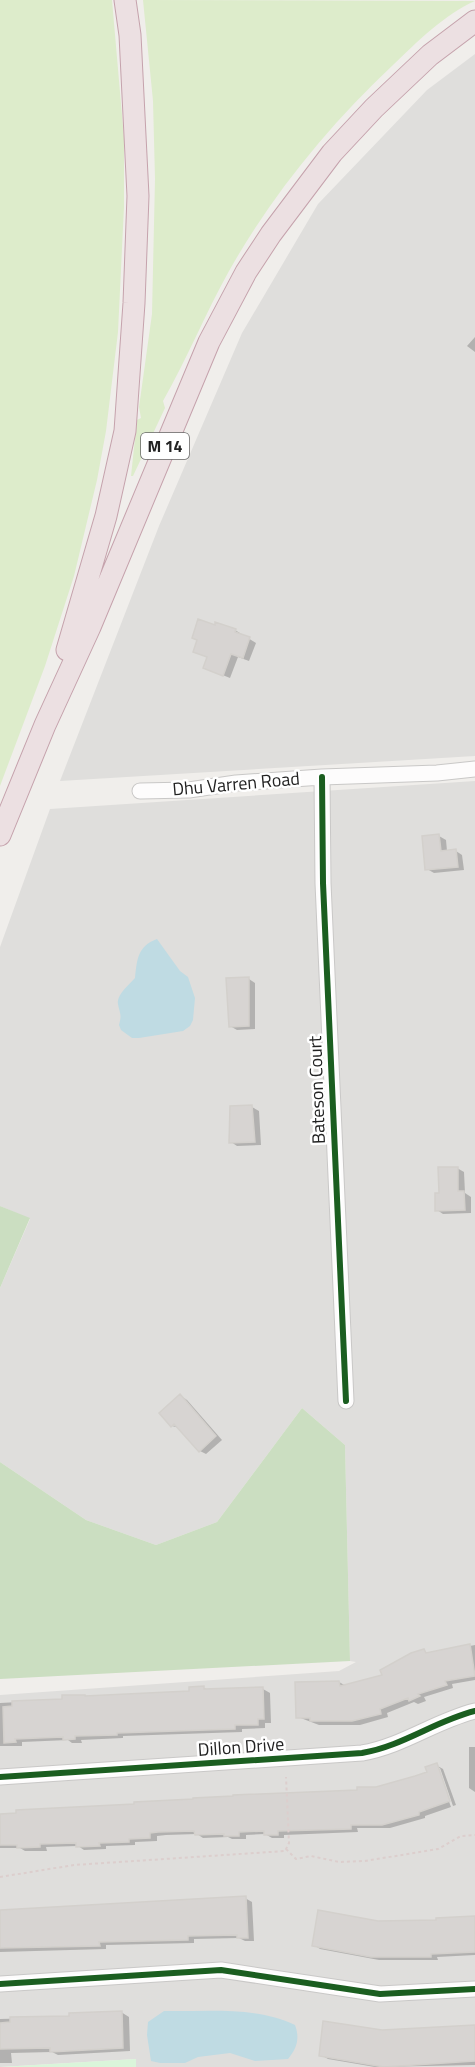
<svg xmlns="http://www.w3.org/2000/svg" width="475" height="2067" font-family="'Titillium Web',sans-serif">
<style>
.residential{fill:#dfdedc}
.grass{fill:#ddeccb}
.forest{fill:#cbdec1}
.park{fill:#daf5da}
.water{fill:#bfdbe3}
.shadow{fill:#0003}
.building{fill:#d7d4d2;stroke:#d3d0cc;stroke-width:1.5}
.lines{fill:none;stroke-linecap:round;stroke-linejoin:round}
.minor-casing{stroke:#c9c8c7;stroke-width:17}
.highway-casing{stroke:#c5a2ac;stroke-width:23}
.path{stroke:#dccecd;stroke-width:2;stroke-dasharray:3 3;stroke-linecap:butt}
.minor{stroke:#fdfcfc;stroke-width:15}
.highway{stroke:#ece0e2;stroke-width:21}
.cycleway-casing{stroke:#fff;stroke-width:10}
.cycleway{stroke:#1b5e20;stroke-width:6}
.labels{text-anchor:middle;stroke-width:5;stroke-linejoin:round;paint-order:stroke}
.shield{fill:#fff;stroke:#646464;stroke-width:1.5}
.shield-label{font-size:16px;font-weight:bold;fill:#222}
.street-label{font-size:18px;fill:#222;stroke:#fff}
</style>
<rect width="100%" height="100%" fill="#f0eeeb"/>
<path class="residential" d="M 475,54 L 475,756 L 60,781 L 159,526 L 242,333 L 318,204 L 427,90 Z
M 475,781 L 475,2067 L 136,2067 L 136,2059 L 0,2067 L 0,1695 L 339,1671 L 356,1662 L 350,1661 L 345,1445 L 302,1408 L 217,1522 L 156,1545 L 86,1520 L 0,1462 L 0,1288 L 30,1219 L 0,1206 L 0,947 L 50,809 Z"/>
<path class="grass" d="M 0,0 L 112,0 L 124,138 L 124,207 L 118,332 L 106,431 L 97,480 L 74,576 L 45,666 L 0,786 Z
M 143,0 L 475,1 C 445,14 417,42 393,65 C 329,125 272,195 229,271 C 205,314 187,359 163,401 L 165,408 L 133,476 L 131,476 L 137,420 L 141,418 L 139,407 L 152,314 L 155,179 L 153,101 Z"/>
<path class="forest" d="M 0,1206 L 30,1218 L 0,1288 Z
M 302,1408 L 345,1445 L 350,1661 L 0,1679 L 0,1462 L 86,1520 L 156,1545 L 217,1522 Z"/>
<path class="park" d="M 136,2059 L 136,2067 L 0,2067 Z"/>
<path class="water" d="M 157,939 L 180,971 L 188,977 L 195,998 L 193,1020 L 190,1026 L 183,1031 L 139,1038 L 132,1038 L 121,1030 L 119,1025 C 122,1014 120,1015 118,1004 C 116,995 129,985 135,978 C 137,961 137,946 157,939 Z
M 164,2011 C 207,2012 255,2006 295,2025 C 300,2038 297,2048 288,2059 L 255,2061 L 230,2053 L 198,2057 L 185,2063 L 160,2063 L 151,2061 L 147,2035 L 148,2022 Z"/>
<path class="shadow" d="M 475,337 L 475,352 L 467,346 Z
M 235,630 L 256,643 L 249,661 L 238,657 L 230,678 L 205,668 L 208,658 L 195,651 Z
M 439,836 L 446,840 L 447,851 L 456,851 L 462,855 L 464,870 L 434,873 L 427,869 Z
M 249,979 L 255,983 L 255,1029 L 237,1030 L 230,1026 Z
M 252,1107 L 259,1111 L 261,1145 L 237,1146 L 231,1142 Z
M 457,1168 L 464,1172 L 465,1193 L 471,1197 L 471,1213 L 443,1214 L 437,1210 Z
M 181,1396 L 187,1400 L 222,1440 L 206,1454 L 200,1451 L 180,1428 L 172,1426 Z
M 475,1645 L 475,1680 L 452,1684 L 453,1688 L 424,1697 L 426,1701 L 418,1704 L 414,1702 L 387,1713 L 388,1717 L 360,1725 L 319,1725 L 298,1717 L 339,1682 L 346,1686 L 385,1676 L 424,1651 L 430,1654 Z
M 204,1688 L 208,1690 L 263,1689 L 270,1693 L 271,1723 L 265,1723 L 265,1728 L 242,1729 L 242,1732 L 123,1736 L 123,1738 L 81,1740 L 82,1743 L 72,1743 L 68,1740 L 22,1742 L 22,1746 L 0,1746 L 0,1703 L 191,1693 Z
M 469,1747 L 475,1747 L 475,1872 L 475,1792 L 469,1788 Z
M 436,1765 L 443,1769 L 456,1805 L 453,1806 L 440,1768 L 437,1768 L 451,1807 L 425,1816 L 425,1818 L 390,1828 L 357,1828 L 358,1832 L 284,1835 L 284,1838 L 272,1838 L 265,1834 L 246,1835 L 246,1839 L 232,1839 L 228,1837 L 203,1838 L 197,1834 L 166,1835 L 157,1836 L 157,1841 L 135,1842 L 135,1845 L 106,1846 L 106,1849 L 84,1850 L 78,1846 L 46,1847 L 47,1851 L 25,1851 L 20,1848 L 0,1848 L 0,1815 L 359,1792 L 429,1773 Z
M 245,1898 L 252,1902 L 254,1941 L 245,1941 L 239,1938 L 194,1939 L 194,1943 L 106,1945 L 106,1949 L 0,1952 L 0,1911 Z
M 475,1916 L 475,1955 L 437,1957 L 438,1960 L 379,1960 L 320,1949 L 314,1945 L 378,1922 L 438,1922 Z
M 121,2012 L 129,2017 L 130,2051 L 58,2055 L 52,2052 L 11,2053 L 12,2063 L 0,2063 L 0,2019 L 71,2017 Z
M 475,2026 L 475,2065 L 375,2067 L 328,2059 L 321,2055 L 382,2031 Z"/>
<path class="building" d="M 198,619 L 215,625 L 215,622 L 236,629 L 235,632 L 250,637 L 243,658 L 231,654 L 223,676 L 203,668 L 207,657 L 193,652 L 197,640 L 192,638 Z
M 439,834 L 441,851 L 456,849 L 458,867 L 425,870 L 422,836 Z
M 249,977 L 249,1026 L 229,1027 L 226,978 Z
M 252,1105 L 255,1142 L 229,1143 L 230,1106 Z
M 438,1167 L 458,1167 L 458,1191 L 464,1191 L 465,1210 L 435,1211 L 435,1193 L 439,1193 Z
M 180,1394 L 216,1436 L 199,1452 L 174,1424 L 171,1427 L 159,1413 Z
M 470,1644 L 475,1676 L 445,1681 L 447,1685 L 418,1694 L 420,1696 L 409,1701 L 408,1698 L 380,1709 L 381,1714 L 352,1721 L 310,1721 L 310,1718 L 296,1718 L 295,1682 L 339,1681 L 340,1686 L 382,1675 L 380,1670 L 411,1653 L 424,1649 L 426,1653 Z
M 204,1686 L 204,1689 L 263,1687 L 264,1719 L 258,1719 L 258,1725 L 235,1725 L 235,1729 L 117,1733 L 117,1735 L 75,1736 L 75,1739 L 63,1740 L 63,1737 L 15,1739 L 16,1742 L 4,1743 L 3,1707 L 12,1706 L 12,1701 L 62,1699 L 62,1695 L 85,1695 L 85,1696 L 189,1691 L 189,1687 Z
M 437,1763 L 450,1801 L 419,1812 L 419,1815 L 382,1825 L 351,1825 L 351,1829 L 278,1831 L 278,1835 L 264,1835 L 264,1831 L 239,1832 L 239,1836 L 224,1836 L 224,1834 L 195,1835 L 194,1831 L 158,1832 L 150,1833 L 150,1838 L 129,1839 L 129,1842 L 99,1843 L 100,1846 L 76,1847 L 76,1843 L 40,1844 L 40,1847 L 17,1848 L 17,1845 L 0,1845 L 0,1814 L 16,1813 L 16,1810 L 134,1804 L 134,1802 L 193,1799 L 193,1798 L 233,1796 L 233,1795 L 357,1790 L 357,1787 L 376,1787 L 415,1776 L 427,1772 L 425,1767 Z
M 246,1896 L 248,1938 L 237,1938 L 237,1935 L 188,1936 L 188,1940 L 99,1942 L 100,1946 L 0,1948 L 0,1910 Z
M 318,1910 L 378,1921 L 436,1920 L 436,1918 L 475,1916 L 475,1952 L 431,1954 L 431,1957 L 371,1957 L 312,1946 Z
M 122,2011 L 123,2048 L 50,2052 L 50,2048 L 0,2049 L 0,2023 L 10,2022 L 10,2017 L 69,2016 L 69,2013 Z
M 323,2021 L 382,2030 L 475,2025 L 475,2061 L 384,2067 L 319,2056 Z"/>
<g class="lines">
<g class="minor-casing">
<path id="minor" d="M 322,777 L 323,883 L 346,1401
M 140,791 L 189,790 L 236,783 L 322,777 L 437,773 L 475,769
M 0,1777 L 362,1753 C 403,1746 435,1721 475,1711
M 0,1984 L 221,1970 L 380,1994 L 475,1989"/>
</g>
<g class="highway-casing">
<path id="highway" d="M 67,650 L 106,516 L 125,431 L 134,303 L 138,196 L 130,35 L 125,0
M 0,835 L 45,725 L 90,627 L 209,342 L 246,272 L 271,234 L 332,153 L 374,108 L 430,55 L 475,21"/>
</g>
<path class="path" d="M 286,1849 L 296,1859 L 311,1856 L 339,1862 L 365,1861 L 438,1849 L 461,1836 L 475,1835
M 0,1877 L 74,1865 L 285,1851 L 289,1843 L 286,1777"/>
<use href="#minor" class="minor"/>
<use href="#highway" class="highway"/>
<g class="cycleway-casing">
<path id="cycleway" d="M 322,777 L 323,883 L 346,1401
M 0,1777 L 362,1753 C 403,1746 435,1721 475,1711
M 0,1984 L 221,1970 L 380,1994 L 475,1989"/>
</g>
<use href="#cycleway" class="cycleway"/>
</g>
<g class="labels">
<rect class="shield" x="141" y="433" width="48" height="26" rx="4.5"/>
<g class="shield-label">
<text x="165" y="452">M 14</text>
</g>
<g class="street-label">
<text transform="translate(236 784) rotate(-5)" y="6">Dhu Varren Road</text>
<text transform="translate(317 1090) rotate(-92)" y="6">Bateson Court</text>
<text transform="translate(241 1747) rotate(-4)" y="6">Dillon Drive</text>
</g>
</g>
</svg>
